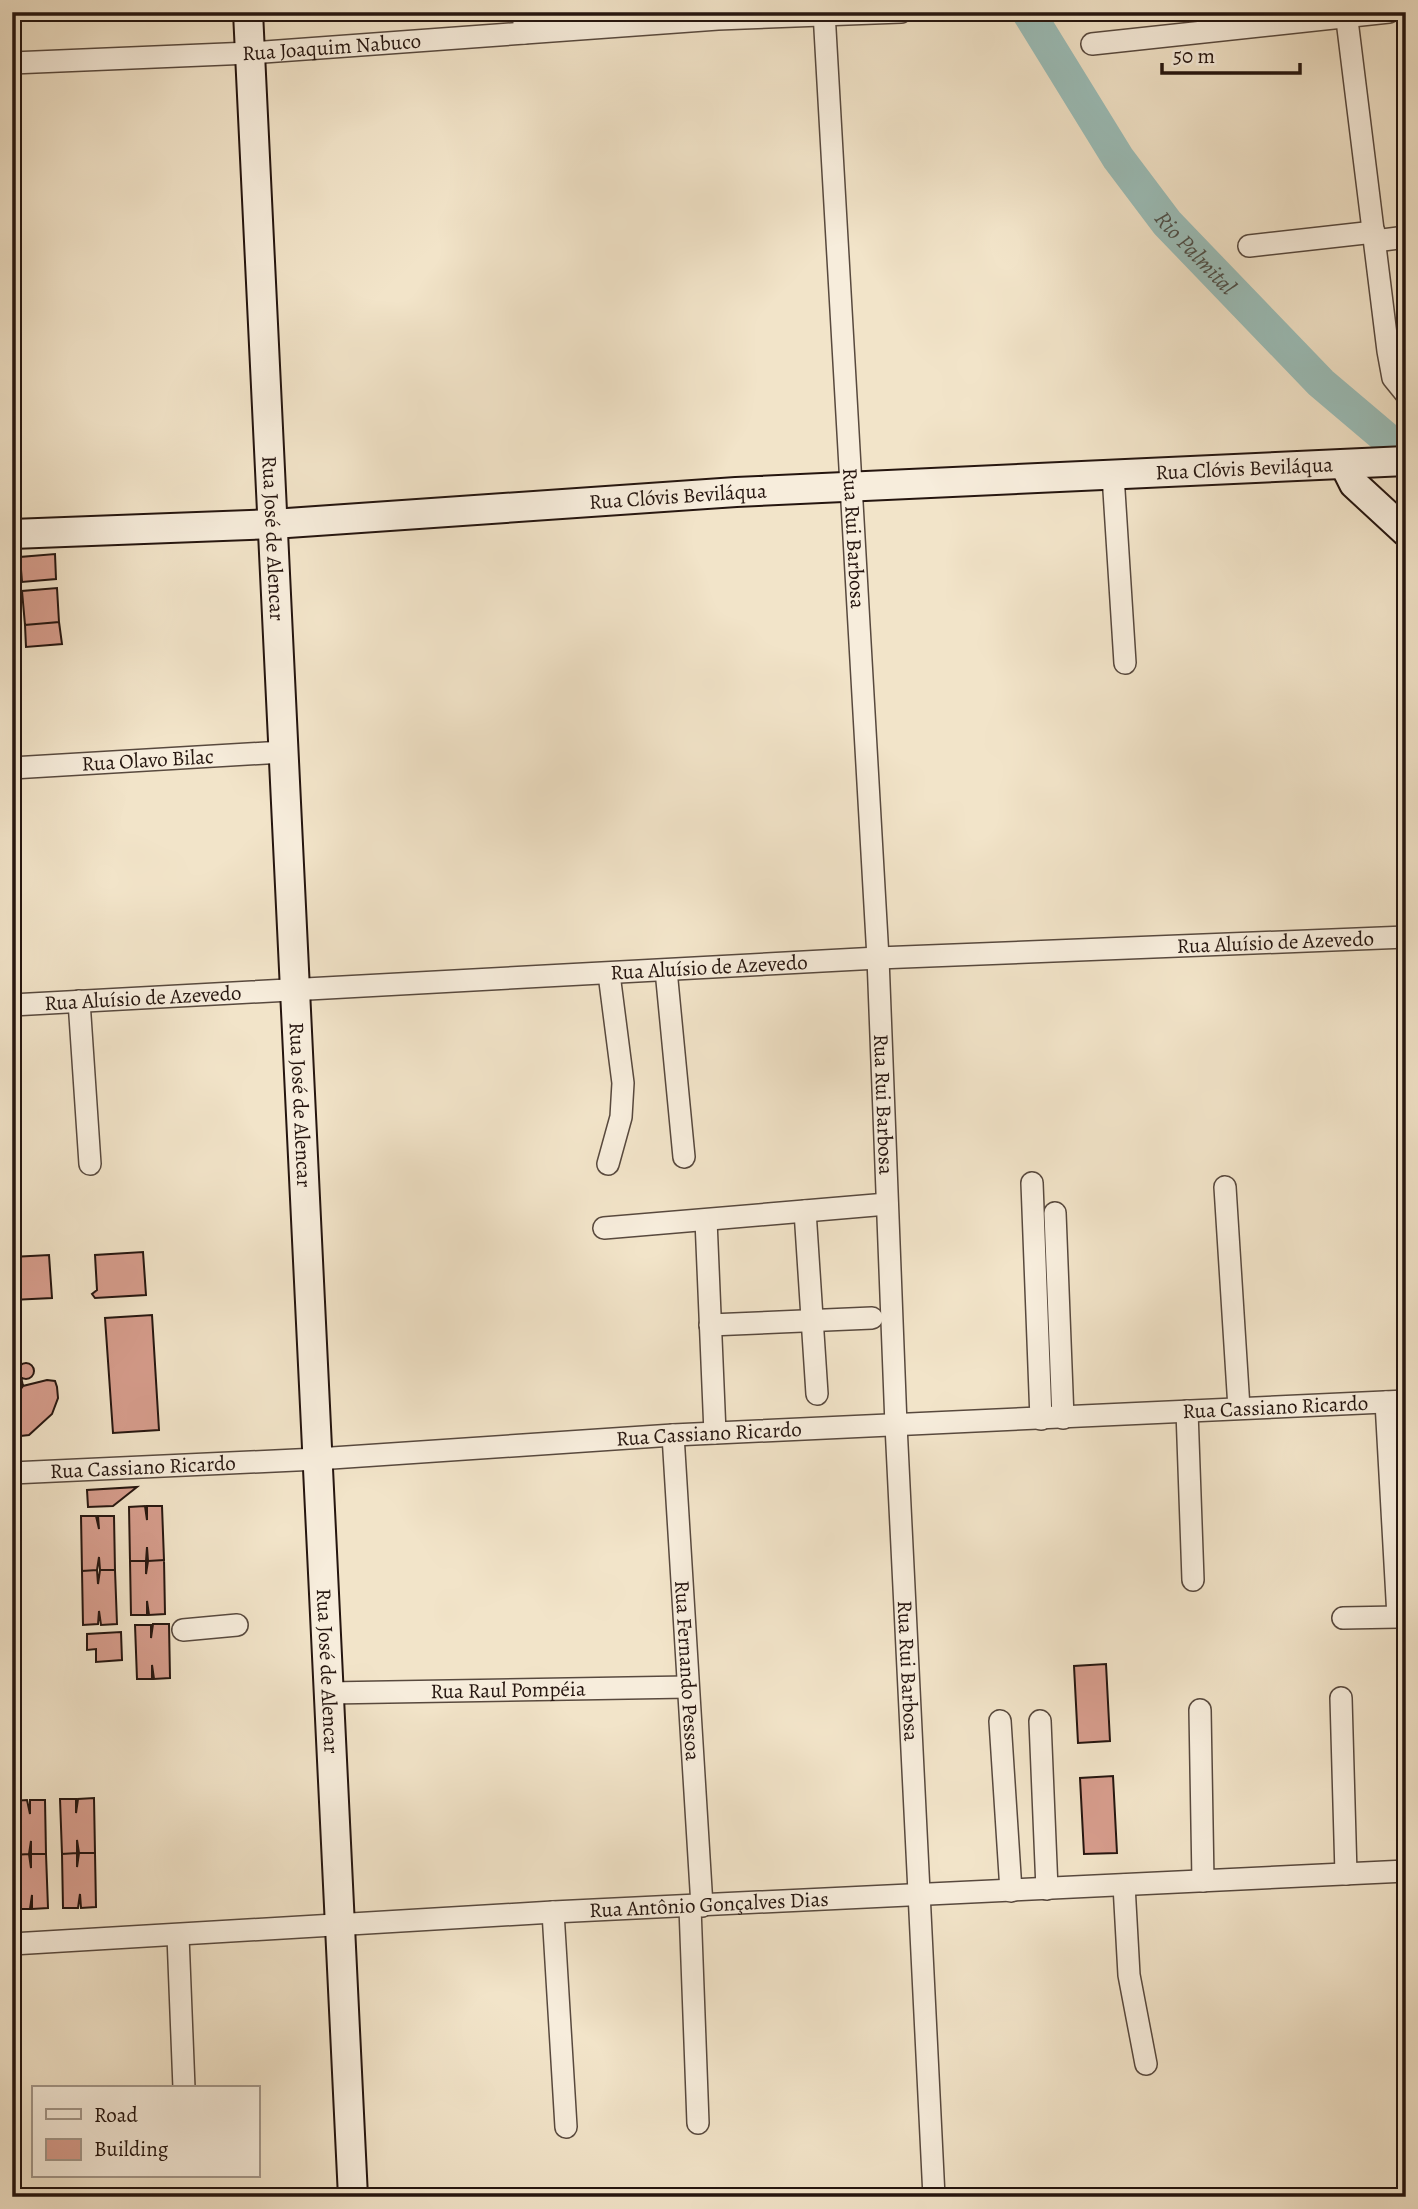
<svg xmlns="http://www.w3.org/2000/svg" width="1418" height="2209" font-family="Alegreya,serif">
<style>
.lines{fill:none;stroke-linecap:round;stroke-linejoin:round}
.river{stroke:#9bbeb9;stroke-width:33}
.building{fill:#d79d8d;stroke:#25150f;stroke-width:2}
.street-casing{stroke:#58493e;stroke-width:24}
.secondary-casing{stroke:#25150f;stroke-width:32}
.street{stroke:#f7eddc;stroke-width:21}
.secondary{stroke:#f7eddc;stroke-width:28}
.labels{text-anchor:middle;stroke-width:5;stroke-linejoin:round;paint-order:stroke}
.street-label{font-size:21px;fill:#25150f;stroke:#f7eddc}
.water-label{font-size:23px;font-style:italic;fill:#4e504a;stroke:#f7eddc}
</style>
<rect width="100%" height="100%" fill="#f2e4c9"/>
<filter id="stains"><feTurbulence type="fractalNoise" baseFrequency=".00286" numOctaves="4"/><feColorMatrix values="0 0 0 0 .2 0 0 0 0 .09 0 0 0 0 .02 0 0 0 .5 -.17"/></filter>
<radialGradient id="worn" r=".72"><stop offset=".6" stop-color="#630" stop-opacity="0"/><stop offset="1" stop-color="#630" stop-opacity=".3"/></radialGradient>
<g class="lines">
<path class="river" id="s1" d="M 1028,12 L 1118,158 L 1167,223 L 1321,383 L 1406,455"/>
</g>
<path class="building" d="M 55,554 L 56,579 L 22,582 L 20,557 Z
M 57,588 L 59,622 L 25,625 L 22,591 Z
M 59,622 L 62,644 L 26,647 L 25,625 Z
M 143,1252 L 146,1295 L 95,1298 L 92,1294 L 97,1290 L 95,1255 Z
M 49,1255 L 52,1298 L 12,1300 L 12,1257 Z
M 152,1315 L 159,1430 L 113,1433 L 105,1318 Z
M18 1371a8 8 0 1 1 16 0a8 8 0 1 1-16 0Z
M 12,1366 L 20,1372 L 23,1386 L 12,1401 Z
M 47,1380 L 55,1381 L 57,1387 L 58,1398 L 52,1414 L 29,1435 L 12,1437 L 12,1401 L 23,1386 Z
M 137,1487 L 113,1506 L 88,1507 L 87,1490 Z
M 145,1506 L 147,1520 L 147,1506 L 162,1506 L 164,1560 L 148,1561 L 147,1547 L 146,1561 L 130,1561 L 129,1507 Z
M 81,1516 L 96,1516 L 99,1529 L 98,1516 L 114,1516 L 115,1570 L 100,1570 L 99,1557 L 97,1570 L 82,1571 Z
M 164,1560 L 165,1614 L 149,1615 L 147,1601 L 147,1615 L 131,1615 L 130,1561 L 146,1561 L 146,1574 L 148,1561 Z
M 97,1570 L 98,1584 L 100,1570 L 115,1570 L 117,1624 L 101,1625 L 99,1611 L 98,1624 L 83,1625 L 82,1571 Z
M 153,1624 L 169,1624 L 170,1678 L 154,1679 L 152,1665 L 152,1679 L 137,1679 L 135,1625 L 151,1625 L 151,1638 Z
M 121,1632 L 122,1660 L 96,1662 L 96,1649 L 87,1650 L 87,1634 Z
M 1106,1664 L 1110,1741 L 1078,1743 L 1074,1666 Z
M 1113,1776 L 1117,1853 L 1084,1854 L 1080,1778 Z
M 94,1798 L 95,1853 L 79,1853 L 77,1840 L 77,1853 L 62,1854 L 60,1799 L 76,1799 L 76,1813 L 78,1799 Z
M 27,1800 L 30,1814 L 30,1800 L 45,1800 L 46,1854 L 31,1854 L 31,1841 L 29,1854 L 13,1855 L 12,1801 Z
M 77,1853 L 77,1867 L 79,1853 L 95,1853 L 96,1907 L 81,1908 L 80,1894 L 78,1908 L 63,1908 L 62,1854 Z
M 29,1854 L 31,1868 L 31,1854 L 46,1854 L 48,1908 L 32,1909 L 32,1895 L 30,1909 L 14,1909 L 13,1855 Z"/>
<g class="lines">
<g class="street-casing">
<g id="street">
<path d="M 524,12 L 524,33"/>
<path id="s2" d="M 824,12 L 878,958 L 896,1425 L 934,2197"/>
<path d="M 1346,12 L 1388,351 L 1393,378 L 1406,394"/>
<path d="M 1092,44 L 1389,12"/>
<path id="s3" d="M 12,63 L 250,53 L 718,19 L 901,12"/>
<path d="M 1375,241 L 1406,237"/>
<path d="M 1249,246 L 1374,232"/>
<path d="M 1113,475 L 1125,663"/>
<path id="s4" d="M 12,768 L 283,752"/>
<path d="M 666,970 L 684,1157"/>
<path d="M 79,1001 L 90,1164"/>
<path id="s5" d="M 12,1005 L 878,958 L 1406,937"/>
<path d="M 608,1164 L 621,1117 L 623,1083 L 609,974"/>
<path d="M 1032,1183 L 1041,1419"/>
<path d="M 1225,1187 L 1239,1408"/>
<path d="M 805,1211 L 817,1394"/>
<path d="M 1055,1213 L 1063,1418"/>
<path d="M 706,1220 L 715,1433"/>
<path d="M 604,1228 L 887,1204"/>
<path d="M 710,1325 L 872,1318"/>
<path d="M 1187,1411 L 1193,1580"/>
<path id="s6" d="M 673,1435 L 702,1906"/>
<path id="s7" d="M 12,1473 L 317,1459 L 673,1435 L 1406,1401"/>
<path d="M 1343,1618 L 1398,1617 L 1386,1402"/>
<path d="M 183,1630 L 237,1625"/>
<path id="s8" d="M 328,1693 L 688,1687"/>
<path d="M 1341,1698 L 1346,1874"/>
<path d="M 1200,1710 L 1203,1881"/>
<path d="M 1000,1721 L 1011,1891"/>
<path d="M 1040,1721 L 1047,1889"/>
<path d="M 1124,1885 L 1129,1975 L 1146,2064"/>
<path d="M 690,1907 L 698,2123"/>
<path d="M 553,1912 L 566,2127"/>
<path d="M 178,1936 L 184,2088"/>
<path id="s9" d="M 12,1944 L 553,1912 L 1406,1871"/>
</g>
</g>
<g class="secondary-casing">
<g id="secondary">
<path id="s10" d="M 248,12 L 353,2197"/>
<path d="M 1344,464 L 1354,484 L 1406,532"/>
<path id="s11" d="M 12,534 L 273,524 L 736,492 L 1406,461"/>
</g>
</g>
<use href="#street" class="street"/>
<use href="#secondary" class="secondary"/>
</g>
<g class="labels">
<g class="street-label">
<text dy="7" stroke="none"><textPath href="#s3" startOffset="320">Rua Joaquim Nabuco</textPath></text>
<text dy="7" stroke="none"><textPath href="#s11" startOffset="1234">Rua Clóvis Beviláqua</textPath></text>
<text dy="7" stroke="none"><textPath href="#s11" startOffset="667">Rua Clóvis Beviláqua</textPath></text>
<text dy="7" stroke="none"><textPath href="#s10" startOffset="527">Rua José de Alencar</textPath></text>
<text dy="7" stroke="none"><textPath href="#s2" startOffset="527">Rua Rui Barbosa</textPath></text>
<text dy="7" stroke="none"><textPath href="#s4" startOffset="136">Rua Olavo Bilac</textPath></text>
<text dy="7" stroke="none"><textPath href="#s5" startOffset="1265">Rua Aluísio de Azevedo</textPath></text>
<text dy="7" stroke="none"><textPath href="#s5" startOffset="698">Rua Aluísio de Azevedo</textPath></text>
<text dy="7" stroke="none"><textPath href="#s5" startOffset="131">Rua Aluísio de Azevedo</textPath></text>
<text dy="7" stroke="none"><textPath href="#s2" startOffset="1094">Rua Rui Barbosa</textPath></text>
<text dy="7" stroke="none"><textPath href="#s10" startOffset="1094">Rua José de Alencar</textPath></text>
<text dy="7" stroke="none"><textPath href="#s7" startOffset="1265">Rua Cassiano Ricardo</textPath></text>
<text dy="7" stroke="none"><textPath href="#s7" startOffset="698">Rua Cassiano Ricardo</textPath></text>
<text dy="7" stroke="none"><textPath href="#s7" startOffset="131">Rua Cassiano Ricardo</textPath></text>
<text dy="7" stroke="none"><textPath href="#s10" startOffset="1661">Rua José de Alencar</textPath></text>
<text dy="7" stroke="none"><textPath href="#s6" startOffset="236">Rua Fernando Pessoa</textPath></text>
<text dy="7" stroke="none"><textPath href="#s2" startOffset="1661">Rua Rui Barbosa</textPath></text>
<text dy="7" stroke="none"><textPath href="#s8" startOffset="180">Rua Raul Pompéia</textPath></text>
<text dy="7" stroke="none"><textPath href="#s9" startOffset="698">Rua Antônio Gonçalves Dias</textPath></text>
</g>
<g class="water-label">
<text dy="8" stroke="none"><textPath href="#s1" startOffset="294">Rio Palmital</textPath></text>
</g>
</g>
<rect width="1418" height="2209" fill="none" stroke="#f2e4c9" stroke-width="42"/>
<rect x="14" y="14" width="1390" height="2181" fill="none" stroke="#25150f" stroke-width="3.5"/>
<rect x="21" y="21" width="1376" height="2167" fill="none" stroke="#25150f" stroke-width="2"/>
<rect x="32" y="2086" width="228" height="91" fill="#f7eddc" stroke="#a3978a" stroke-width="2"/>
<rect x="46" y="2109" width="35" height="10" fill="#f7eddc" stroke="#a3978a" stroke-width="2"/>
<text x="94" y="2122" font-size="21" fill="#25150f">Road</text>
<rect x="46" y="2139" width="35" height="21" fill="#d79d8d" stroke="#a3978a" stroke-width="2"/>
<text x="94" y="2156" font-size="21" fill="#25150f">Building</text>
<path d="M1162 63v10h138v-10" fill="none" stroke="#25150f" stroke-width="3.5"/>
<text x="1173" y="63" font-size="21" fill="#25150f" stroke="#f7eddc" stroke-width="5" paint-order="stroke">50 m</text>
<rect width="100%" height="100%" filter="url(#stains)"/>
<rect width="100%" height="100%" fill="url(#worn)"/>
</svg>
